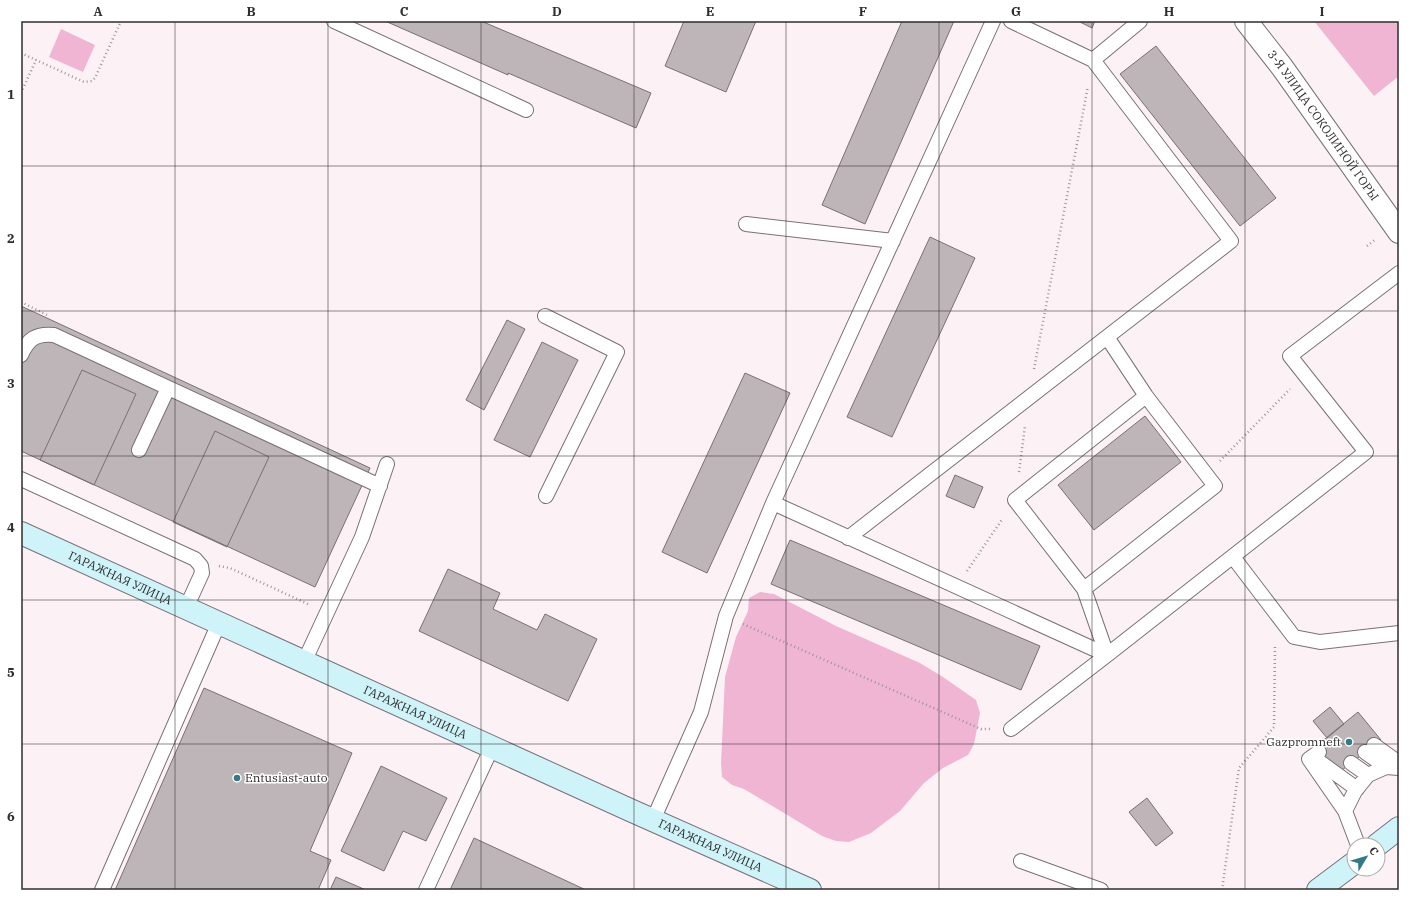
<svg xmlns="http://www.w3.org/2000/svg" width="1420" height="911" font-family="'IBM Plex Serif',serif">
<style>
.green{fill:#f0b5d3}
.building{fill:#beb5b9;stroke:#797074}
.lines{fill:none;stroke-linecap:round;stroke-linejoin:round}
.lane-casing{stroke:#7a7175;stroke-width:16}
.street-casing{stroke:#7a7175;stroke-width:24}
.secondary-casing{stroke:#7a7175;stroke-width:24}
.path{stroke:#9c9698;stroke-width:2.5;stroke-dasharray:1 3;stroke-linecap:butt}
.lane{stroke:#fff;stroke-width:14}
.street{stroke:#fff;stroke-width:22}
.secondary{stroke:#cef4fa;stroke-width:22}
.grid{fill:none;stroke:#302d2e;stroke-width:1;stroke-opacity:0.55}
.poi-dot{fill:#347a86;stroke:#fff;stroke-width:1.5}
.labels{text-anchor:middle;stroke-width:3;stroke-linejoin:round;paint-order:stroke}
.street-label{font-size:12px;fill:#302d2e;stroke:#fff}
.poi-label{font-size:12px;fill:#302d2e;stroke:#fff;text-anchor:end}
.neatline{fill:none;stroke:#302d2e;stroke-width:1.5}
.grid-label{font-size:13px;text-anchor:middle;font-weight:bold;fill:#302d2e}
</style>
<rect width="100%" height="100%" fill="#fcf2f6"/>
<path class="green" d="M 1314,21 L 1399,21 L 1399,76 L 1374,96 Z
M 61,29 L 95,45 L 83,72 L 49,57 Z
M 760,592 L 774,594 L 836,626 L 920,663 L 943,677 L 976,700 L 980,713 L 974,744 L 968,755 L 943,768 L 924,783 L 900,811 L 871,833 L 849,842 L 836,841 L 822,836 L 744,789 L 732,785 L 722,777 L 721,763 L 725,677 L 736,637 L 748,611 L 749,598 Z"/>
<path class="building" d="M 385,21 L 481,21 L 651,93 L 636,128 L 508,73 L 508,75 Z
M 684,21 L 756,21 L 726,92 L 665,66 Z
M 902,21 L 954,21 L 865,224 L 822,205 Z
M 1078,21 L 1095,21 L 1092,28 Z
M 1156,46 L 1276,198 L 1240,226 L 1120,74 Z
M 930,237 L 975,258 L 892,437 L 847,417 Z
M 21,306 L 370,468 L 315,587 L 21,451 Z
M 507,320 L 525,329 L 484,410 L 466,400 Z
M 542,342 L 578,360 L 530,457 L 494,440 Z
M 82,370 L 136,394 L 94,485 L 40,460 Z
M 745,373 L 790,393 L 707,573 L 662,552 Z
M 1145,416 L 1181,462 L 1094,530 L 1058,485 Z
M 215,431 L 269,457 L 227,547 L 173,522 Z
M 955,475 L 983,487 L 974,508 L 946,496 Z
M 790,540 L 1040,646 L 1021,690 L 771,584 Z
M 448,569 L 500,593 L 493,609 L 537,630 L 545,614 L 597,639 L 568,701 L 419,631 Z
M 204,688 L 352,753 L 310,851 L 331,860 L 318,890 L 115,890 Z
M 1330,707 L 1344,724 L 1327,738 L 1313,721 Z
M 1358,712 L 1381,740 L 1337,774 L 1315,747 Z
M 381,766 L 447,798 L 426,841 L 403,831 L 384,871 L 341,851 Z
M 1147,798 L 1173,833 L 1156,846 L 1129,812 Z
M 474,838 L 586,890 L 450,890 Z
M 336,877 L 366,890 L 330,890 Z"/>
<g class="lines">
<g class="lane-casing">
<path id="lane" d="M 334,21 L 526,110
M 993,21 L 773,503 L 1107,655 L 1366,452 L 1290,356 L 1399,273
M 1011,21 L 1093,60 L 1140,21
M 746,224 L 893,241
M 545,316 L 617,352 L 546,496
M 21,355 C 28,339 36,333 54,335 L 380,486
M 139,450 L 168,388
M 21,479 L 195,559 L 201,566 L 202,573 L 186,608
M 848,538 L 1107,337
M 1233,557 L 1294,637 L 1320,642 L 1399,633
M 1084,589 L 1215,486 L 1146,396 L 1107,337 L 1231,241 L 1093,60
M 304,662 L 362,537 L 387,464
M 1011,729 L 1107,655 L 1084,589 L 1015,500 L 1146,396
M 1374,745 L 1399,763
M 1319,752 L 1309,759 L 1345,811
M 1365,752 L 1386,767
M 1313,757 L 1357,789
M 1351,763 L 1368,775
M 653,820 L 701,712 L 726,616 L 773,503
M 1358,845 L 1345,811 L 1355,791 L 1368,775 L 1386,767 L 1399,768
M 1021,861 L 1101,890
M 102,890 L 219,623
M 426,890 L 492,747"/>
</g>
<g class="street-casing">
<g id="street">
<path id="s1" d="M 1246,21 L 1282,67 L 1399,232"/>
</g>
</g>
<g class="secondary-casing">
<g id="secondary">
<path id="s2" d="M 21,533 L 630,810 L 810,890"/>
<path d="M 1377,845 L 1399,828"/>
<path d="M 1318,890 L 1354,863"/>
</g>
</g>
<path class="path" d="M 21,53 L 84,82 L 92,81 L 95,78 L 121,21
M 1398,76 L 1399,77
M 21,93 L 36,60
M 1367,246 L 1376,239
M 21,302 L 47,315
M 1034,369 L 1088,86
M 1220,461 L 1290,389
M 1019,472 L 1025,426
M 219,566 L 230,568 L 310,605
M 967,571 L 1003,518
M 743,624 L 981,729 L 992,729
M 1222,890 L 1239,768 L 1274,727 L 1275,645"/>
<use href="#lane" class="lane"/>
<use href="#street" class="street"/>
<use href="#secondary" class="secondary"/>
</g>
<path class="grid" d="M 175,21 L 175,890M 328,21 L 328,890M 481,21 L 481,890M 634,21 L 634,890M 786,21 L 786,890M 939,21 L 939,890M 1092,21 L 1092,890M 1245,21 L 1245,890M 21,166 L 1399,166M 21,311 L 1399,311M 21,456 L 1399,456M 21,600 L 1399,600M 21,744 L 1399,744"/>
<g class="poi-dot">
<circle cx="1349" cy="742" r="4"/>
<circle cx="237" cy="778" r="4"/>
</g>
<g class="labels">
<g class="street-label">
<text dy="4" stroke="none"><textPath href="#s1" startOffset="130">3-Я УЛИЦА СОКОЛИНОЙ ГОРЫ</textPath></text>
<text dy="4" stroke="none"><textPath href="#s2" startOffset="109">ГАРАЖНАЯ УЛИЦА</textPath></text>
<text dy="4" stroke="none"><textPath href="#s2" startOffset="433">ГАРАЖНАЯ УЛИЦА</textPath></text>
<text dy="4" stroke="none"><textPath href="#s2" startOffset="757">ГАРАЖНАЯ УЛИЦА</textPath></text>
</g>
<g class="poi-label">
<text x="1341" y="746">Gazpromneft</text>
<text x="245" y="782" text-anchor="start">Entusiast-auto</text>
</g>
</g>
<rect width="1420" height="911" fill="none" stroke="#ffffff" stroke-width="44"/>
<g transform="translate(1366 857) rotate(52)"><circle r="19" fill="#ffffff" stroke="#acabab"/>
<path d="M0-3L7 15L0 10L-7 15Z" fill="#347a86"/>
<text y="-6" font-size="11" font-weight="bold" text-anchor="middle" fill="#302d2e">С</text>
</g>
<rect x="22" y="22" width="1376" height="867" class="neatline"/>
<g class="grid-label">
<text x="98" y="16">A</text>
<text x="251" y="16">B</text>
<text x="404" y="16">C</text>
<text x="557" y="16">D</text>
<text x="710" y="16">E</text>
<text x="863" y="16">F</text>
<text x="1016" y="16">G</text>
<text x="1169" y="16">H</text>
<text x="1322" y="16">I</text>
<text x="11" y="99">1</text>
<text x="11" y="243">2</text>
<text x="11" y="388">3</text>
<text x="11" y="532">4</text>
<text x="11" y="677">5</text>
<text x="11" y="821">6</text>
</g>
</svg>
